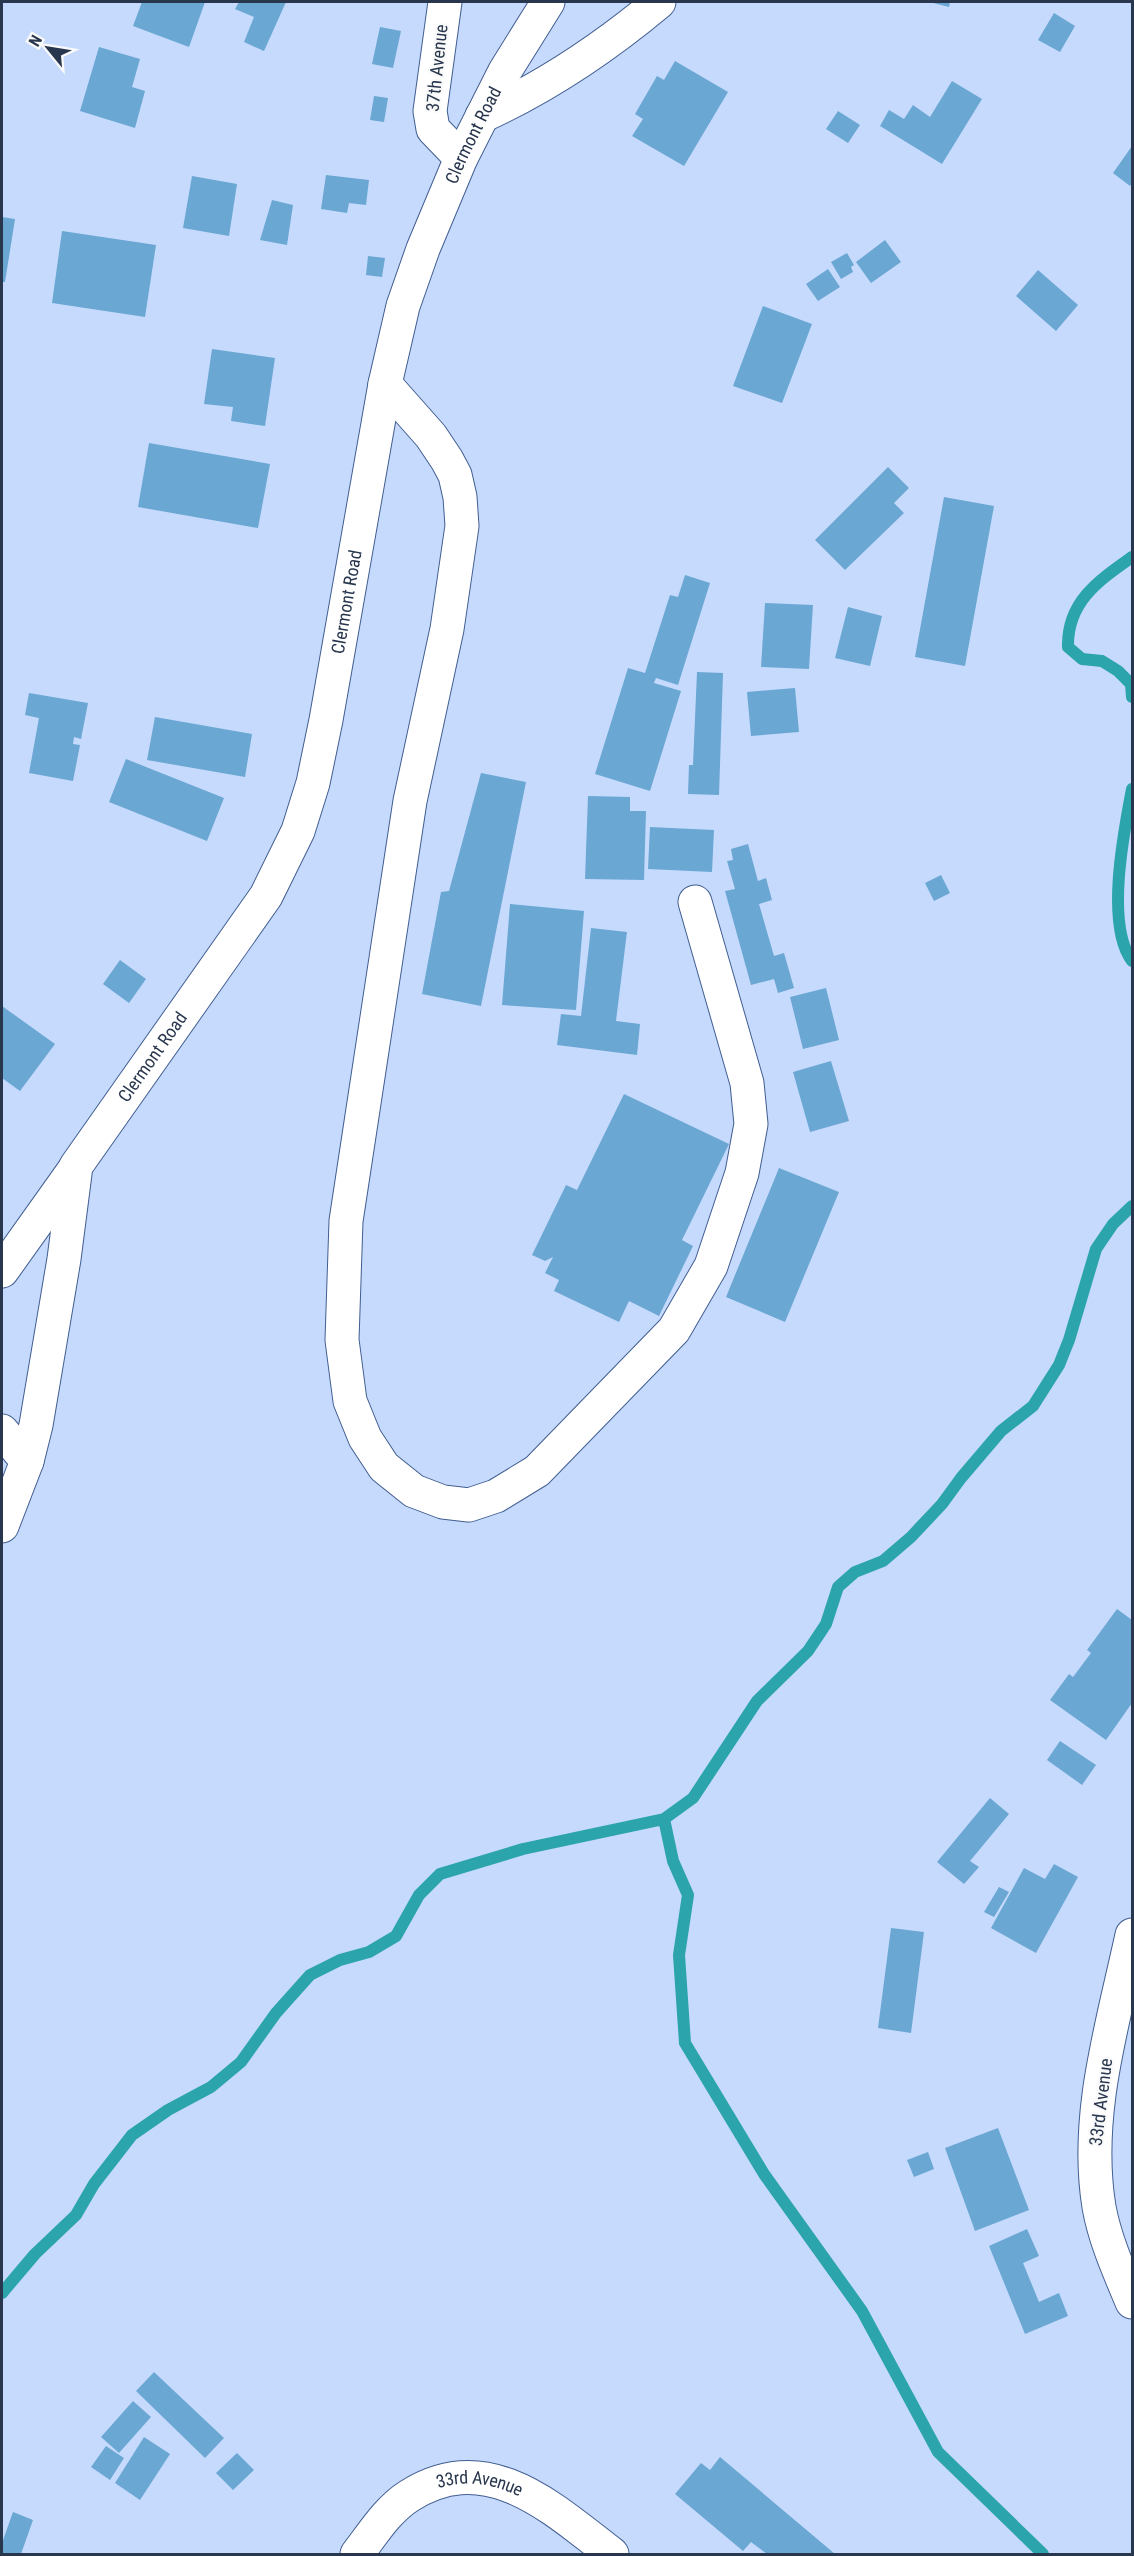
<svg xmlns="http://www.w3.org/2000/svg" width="1134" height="2556" font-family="'Roboto Condensed',sans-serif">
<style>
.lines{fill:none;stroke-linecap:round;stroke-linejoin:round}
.stream{stroke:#2ca4ac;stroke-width:12}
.building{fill:#6aa7d3}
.minor-casing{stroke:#415e91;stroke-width:35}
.minor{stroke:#fff;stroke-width:33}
.labels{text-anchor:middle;stroke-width:4.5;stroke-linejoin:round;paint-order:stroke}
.street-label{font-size:18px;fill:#29374e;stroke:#fafafa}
</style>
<rect width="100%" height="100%" fill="#c6dafe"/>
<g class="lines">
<path class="stream" d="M 1132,557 C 1098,581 1067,602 1068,647 L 1082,659 L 1102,661 L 1118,671 L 1131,684 L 1132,697
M 1132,789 C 1124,831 1105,925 1132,961
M 664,1819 L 673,1861 L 688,1895 L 679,1955 L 685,2043 L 764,2174 L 862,2311 L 938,2452 L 1043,2554
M 2,2293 L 35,2254 L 76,2215 L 94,2184 L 132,2135 L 168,2110 L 211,2087 L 241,2062 L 276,2013 L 310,1975 L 340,1960 L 369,1952 L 396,1936 L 419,1895 L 440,1874 L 523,1849 L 664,1819 L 693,1798 L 757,1701 L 808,1651 L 826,1624 L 838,1587 L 855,1572 L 883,1561 L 911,1537 L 942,1504 L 961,1478 L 1001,1431 L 1033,1406 L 1059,1365 L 1069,1340 L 1096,1249 L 1113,1224 L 1132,1206"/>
</g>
<path class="building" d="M 142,2 L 205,2 L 189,47 L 133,26 Z
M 239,2 L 286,2 L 264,51 L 244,42 L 254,17 L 235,9 Z
M 929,2 L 950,2 L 949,7 Z
M 1054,13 L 1075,26 L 1060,52 L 1038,40 Z
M 380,27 L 401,31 L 393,68 L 372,64 Z
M 99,47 L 140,59 L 132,87 L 145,91 L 135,128 L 80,111 Z
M 675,61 L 728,92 L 684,166 L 632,136 L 643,119 L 635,114 L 657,76 L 664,80 Z
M 952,81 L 982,99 L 942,164 L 880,126 L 889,110 L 904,119 L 913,105 L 930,117 Z
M 374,96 L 388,98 L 384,122 L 370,120 Z
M 838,111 L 860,125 L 848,143 L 826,129 Z
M 1132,146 L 1132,183 L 1130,186 L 1113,173 Z
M 326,175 L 369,180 L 366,205 L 349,203 L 347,213 L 321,209 Z
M 192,176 L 237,184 L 229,236 L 183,228 Z
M 272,200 L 293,205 L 287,245 L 260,240 Z
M 2,217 L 15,219 L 5,282 L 2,282 Z
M 62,231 L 156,245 L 145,317 L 52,303 Z
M 885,240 L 901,262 L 871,283 L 856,262 Z
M 847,253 L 854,265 L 851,267 L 853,272 L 841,279 L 831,262 Z
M 368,256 L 385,258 L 382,277 L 366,275 Z
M 828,269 L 840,287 L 818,301 L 806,284 Z
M 1038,270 L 1078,305 L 1056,331 L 1016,296 Z
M 763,306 L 812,324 L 782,403 L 733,386 Z
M 212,349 L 275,358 L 265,426 L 231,421 L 233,407 L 204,404 Z
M 149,443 L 270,464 L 258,528 L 138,507 Z
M 888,467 L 909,488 L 894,503 L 904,513 L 845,570 L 815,540 Z
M 944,497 L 994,506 L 965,666 L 915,657 Z
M 685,575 L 710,583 L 678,685 L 656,678 L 654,683 L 681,691 L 650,791 L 595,774 L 628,668 L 645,673 L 670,595 L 678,597 Z
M 765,603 L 813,605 L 809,669 L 761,667 Z
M 848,607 L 882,616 L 870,666 L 835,658 Z
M 697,672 L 723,673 L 719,795 L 688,794 L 689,765 L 693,765 Z
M 795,688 L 799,732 L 751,736 L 747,692 Z
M 29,693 L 88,703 L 81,739 L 74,737 L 73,744 L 80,745 L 73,781 L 29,773 L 39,718 L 25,715 Z
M 155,717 L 252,734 L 245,777 L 147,760 Z
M 126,759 L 224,798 L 207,841 L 109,802 Z
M 481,773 L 526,782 L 481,1006 L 422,994 L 441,892 L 449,891 Z
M 588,796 L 630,797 L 630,811 L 646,811 L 644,880 L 585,879 Z
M 650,827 L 714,830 L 712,872 L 648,869 Z
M 748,844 L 758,881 L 766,878 L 772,900 L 759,904 L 774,956 L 784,953 L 794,988 L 778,993 L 774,979 L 751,985 L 725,891 L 735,889 L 727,861 L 733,860 L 731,849 Z
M 941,875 L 950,893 L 934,901 L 925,883 Z
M 510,904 L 584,911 L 576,1010 L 502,1005 Z
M 591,928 L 627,932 L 616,1021 L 640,1024 L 637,1055 L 557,1045 L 561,1014 L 581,1016 Z
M 120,960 L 146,979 L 129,1003 L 103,984 Z
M 826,988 L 839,1040 L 803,1049 L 790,997 Z
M 2,1006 L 55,1044 L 20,1091 L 2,1078 Z
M 831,1061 L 849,1121 L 810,1132 L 793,1072 Z
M 624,1094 L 729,1144 L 682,1240 L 693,1246 L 659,1316 L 629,1301 L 619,1322 L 554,1291 L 559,1280 L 545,1273 L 553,1257 L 545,1261 L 532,1255 L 566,1185 L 577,1190 Z
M 779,1168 L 839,1192 L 785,1322 L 726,1297 Z
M 1117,1609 L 1132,1620 L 1132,1703 L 1106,1740 L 1050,1700 L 1069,1674 L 1073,1677 L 1091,1653 L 1087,1650 Z
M 1060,1741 L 1096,1765 L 1082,1785 L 1047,1760 Z
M 990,1798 L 1009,1814 L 970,1861 L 979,1867 L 964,1884 L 937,1862 Z
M 1054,1864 L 1078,1877 L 1036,1953 L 991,1928 L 1024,1868 L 1045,1879 Z
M 999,1887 L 1009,1892 L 994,1917 L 984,1912 Z
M 891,1928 L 924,1932 L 911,2033 L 878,2028 Z
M 998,2128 L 1029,2210 L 975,2231 L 945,2148 Z
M 928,2152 L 934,2169 L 914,2177 L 907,2160 Z
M 1027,2229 L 1039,2256 L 1023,2263 L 1039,2302 L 1059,2293 L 1068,2316 L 1025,2334 L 989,2246 Z
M 154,2372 L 224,2438 L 205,2458 L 136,2391 Z
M 133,2401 L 151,2417 L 119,2453 L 101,2437 Z
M 144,2437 L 170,2454 L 140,2500 L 115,2483 Z
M 106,2446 L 124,2458 L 110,2480 L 91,2467 Z
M 237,2453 L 254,2470 L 233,2490 L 216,2473 Z
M 720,2457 L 835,2554 L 767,2554 L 751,2542 L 743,2551 L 675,2494 L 701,2463 L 710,2470 Z
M 13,2512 L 33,2520 L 21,2554 L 2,2554 L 2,2543 Z"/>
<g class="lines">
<g class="minor-casing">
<g id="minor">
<path d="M 445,2 L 430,111 L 433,129 L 461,158"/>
<path d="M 482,116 C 548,86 604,48 659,2"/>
<path d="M 385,384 L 431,436 L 447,460 L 455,475 L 460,497 L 462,526 L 447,629 L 410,801 L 346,1221 L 342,1340 L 350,1401 L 365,1438 L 384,1467 L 414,1491 L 443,1502 L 469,1505 L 496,1496 L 537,1471 L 674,1330 L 711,1266 L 742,1173 L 751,1124 L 747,1083 L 695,902"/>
<path d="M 2,1271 L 74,1170"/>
<path d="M 2,1431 L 27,1461"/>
<path id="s1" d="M 2,1526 L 27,1461 L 36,1425 L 64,1259 L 76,1166 L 266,896 L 298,831 L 313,783 L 326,720 L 385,384 L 403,306 L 423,249 L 461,158 L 505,71 L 548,2"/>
<path d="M 1132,1935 C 1113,2024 1084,2115 1099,2207 C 1105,2240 1119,2271 1132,2302"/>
<path id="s2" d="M 357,2554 C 372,2535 387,2510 409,2496 C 487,2446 552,2508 612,2554"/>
</g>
</g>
<use href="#minor" class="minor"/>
</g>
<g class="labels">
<g class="street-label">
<text transform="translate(437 68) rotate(-84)" y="6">37th Avenue</text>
<text dy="6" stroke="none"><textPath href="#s1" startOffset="1492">Clermont Road</textPath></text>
<text dy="6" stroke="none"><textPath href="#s1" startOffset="1006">Clermont Road</textPath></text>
<text dy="6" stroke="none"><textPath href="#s1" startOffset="502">Clermont Road</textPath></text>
<text transform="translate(1101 2102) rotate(-83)" y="6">33rd Avenue</text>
<text dy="6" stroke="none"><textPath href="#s2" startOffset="153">33rd Avenue</textPath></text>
</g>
</g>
<rect width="1134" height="2556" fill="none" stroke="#29374e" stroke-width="6"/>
<g transform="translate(48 48) rotate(300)" stroke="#fafafa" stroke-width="4.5" paint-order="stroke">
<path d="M0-4.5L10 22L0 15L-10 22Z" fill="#29374e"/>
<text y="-9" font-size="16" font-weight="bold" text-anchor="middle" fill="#29374e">N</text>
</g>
</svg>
